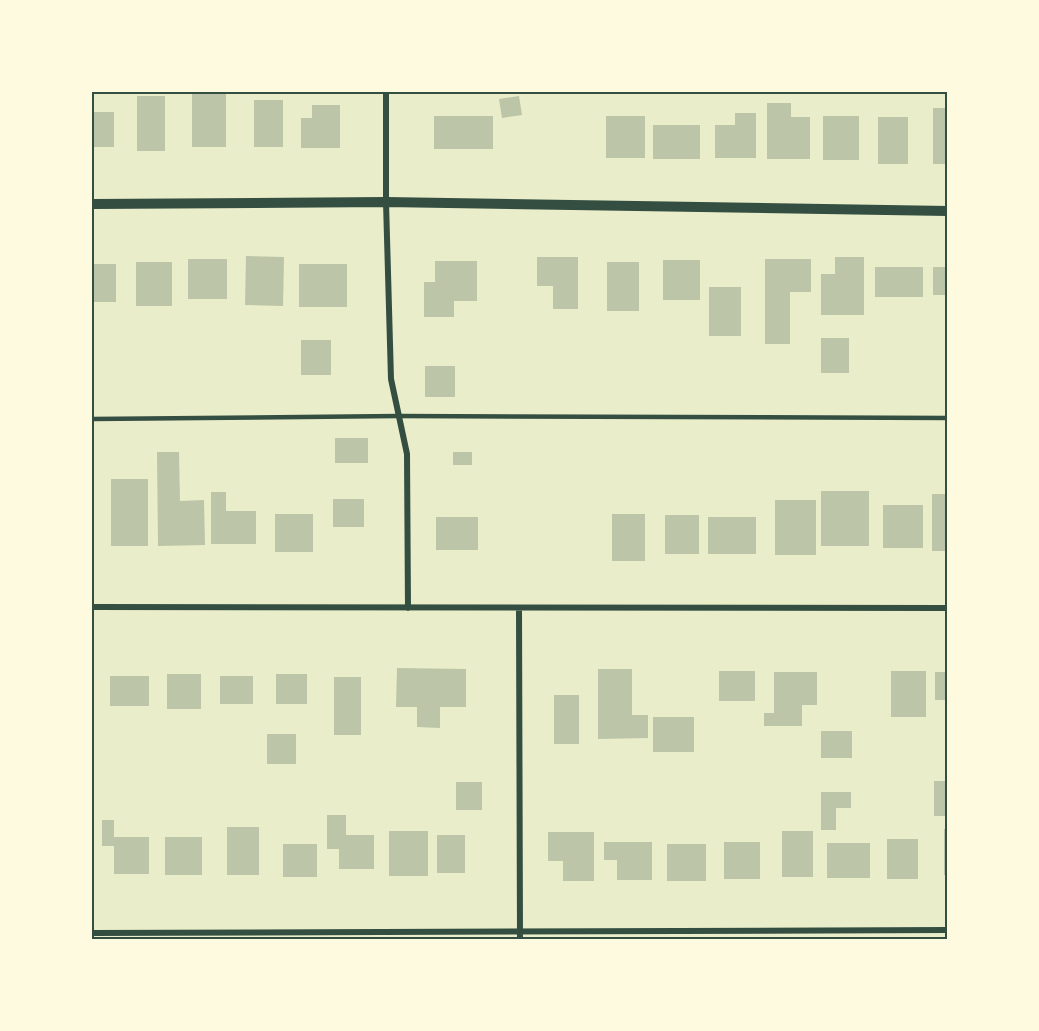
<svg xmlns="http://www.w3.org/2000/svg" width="1039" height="1031" font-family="'Public Sans',sans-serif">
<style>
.building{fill:#bcc5a7}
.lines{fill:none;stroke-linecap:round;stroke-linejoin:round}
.service{stroke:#344e41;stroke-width:4.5}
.minor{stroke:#344e41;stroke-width:6}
.tertiary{stroke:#344e41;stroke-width:10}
.neatline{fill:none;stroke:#344e41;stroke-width:2}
</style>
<rect width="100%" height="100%" fill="#e9edc9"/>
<path class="building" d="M 192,92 L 226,92 L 226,147 L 192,147 Z
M 137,96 L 165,96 L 165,151 L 137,151 Z
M 519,96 L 522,115 L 502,118 L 499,99 Z
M 254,100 L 283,100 L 283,147 L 254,147 Z
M 767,103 L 791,103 L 791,117 L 810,117 L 810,159 L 767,159 Z
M 312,105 L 340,105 L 340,148 L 301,148 L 301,118 L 312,118 Z
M 933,108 L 948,108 L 948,164 L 933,164 Z
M 92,112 L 114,112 L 114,147 L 92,147 Z
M 735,113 L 756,113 L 756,158 L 715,158 L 715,125 L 735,125 Z
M 434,116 L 493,116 L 493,149 L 434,149 Z
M 606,116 L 645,116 L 645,158 L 606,158 Z
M 823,116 L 859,116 L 859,160 L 823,160 Z
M 878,117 L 908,117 L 908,164 L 878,164 Z
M 653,125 L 700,125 L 700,159 L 653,159 Z
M 246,256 L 284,257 L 283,306 L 245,305 Z
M 537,257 L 578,257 L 578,309 L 553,309 L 553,286 L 537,286 Z
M 835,257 L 864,257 L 864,315 L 821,315 L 821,274 L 835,274 Z
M 188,259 L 227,259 L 227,299 L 188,299 Z
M 765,259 L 811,259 L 811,292 L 790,292 L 790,344 L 765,344 Z
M 663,260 L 700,260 L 700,300 L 663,300 Z
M 435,261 L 477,261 L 477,301 L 454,301 L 454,317 L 424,317 L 424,282 L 435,282 Z
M 136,262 L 172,262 L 172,306 L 136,306 Z
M 607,262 L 639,262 L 639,311 L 607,311 Z
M 92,264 L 116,264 L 116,302 L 92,302 Z
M 299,264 L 347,264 L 347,307 L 299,307 Z
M 875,267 L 923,267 L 923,297 L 875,297 Z
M 933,267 L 948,267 L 948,295 L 933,295 Z
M 709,287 L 741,287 L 741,336 L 709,336 Z
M 821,338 L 849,338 L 849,373 L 821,373 Z
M 301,340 L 331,340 L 331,375 L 301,375 Z
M 425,366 L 455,366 L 455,397 L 425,397 Z
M 335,438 L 368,438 L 368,463 L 335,463 Z
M 157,452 L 179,452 L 180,501 L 204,500 L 205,545 L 158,546 Z
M 453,452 L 472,452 L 472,465 L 453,465 Z
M 111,479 L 148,479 L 148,546 L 111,546 Z
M 821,491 L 869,491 L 869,546 L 821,546 Z
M 211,492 L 226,492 L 226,511 L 256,511 L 256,544 L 211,544 Z
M 932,494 L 948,494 L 948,551 L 932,551 Z
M 333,499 L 364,499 L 364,527 L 333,527 Z
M 775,500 L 816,500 L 816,555 L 775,555 Z
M 883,505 L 923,505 L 923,548 L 883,548 Z
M 275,514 L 313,514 L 313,552 L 275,552 Z
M 612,514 L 645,514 L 645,561 L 612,561 Z
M 665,515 L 699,515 L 699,554 L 665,554 Z
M 436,517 L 478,517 L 478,550 L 436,550 Z
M 708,517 L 756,517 L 756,554 L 708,554 Z
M 397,668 L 466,669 L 466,707 L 440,707 L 440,728 L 417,727 L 417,707 L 396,707 Z
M 598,669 L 632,669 L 632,715 L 648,715 L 648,738 L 598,739 Z
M 719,671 L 755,671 L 755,701 L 719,701 Z
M 891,671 L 926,671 L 926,717 L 891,717 Z
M 774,672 L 817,672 L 817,705 L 802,705 L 802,726 L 764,726 L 764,713 L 774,713 Z
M 935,672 L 948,672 L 948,700 L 935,700 Z
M 167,674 L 201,674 L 201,709 L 167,709 Z
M 276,674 L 307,674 L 307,704 L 276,704 Z
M 110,676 L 149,676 L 149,706 L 110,706 Z
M 220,676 L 253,676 L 253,704 L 220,704 Z
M 334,677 L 361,677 L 361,735 L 334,735 Z
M 554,695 L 579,695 L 579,744 L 554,744 Z
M 653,717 L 694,717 L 694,752 L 653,752 Z
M 821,731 L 852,731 L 852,758 L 821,758 Z
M 267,734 L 296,734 L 296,764 L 267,764 Z
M 934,781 L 948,781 L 948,816 L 934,816 Z
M 456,782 L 482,782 L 482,810 L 456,810 Z
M 821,792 L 851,792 L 851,808 L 836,808 L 836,830 L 821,830 Z
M 327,815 L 346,815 L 346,835 L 374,835 L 374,869 L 339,869 L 339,849 L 327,849 Z
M 102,820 L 114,820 L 114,837 L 149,837 L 149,874 L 114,874 L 114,846 L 102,846 Z
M 227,827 L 259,827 L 259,875 L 227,875 Z
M 944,829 L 948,829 L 948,875 L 944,875 Z
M 389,831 L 428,831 L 428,876 L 389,876 Z
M 782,831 L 813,831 L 813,877 L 782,877 Z
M 548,832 L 594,832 L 594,881 L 563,881 L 563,861 L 548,861 Z
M 437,835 L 465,835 L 465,873 L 437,873 Z
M 165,837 L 202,837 L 202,875 L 165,875 Z
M 887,839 L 918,839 L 918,879 L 887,879 Z
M 604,842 L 652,842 L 652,880 L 617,880 L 617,860 L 604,860 Z
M 724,842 L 760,842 L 760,879 L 724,879 Z
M 827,843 L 870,843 L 870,878 L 827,878 Z
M 283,844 L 317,844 L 317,877 L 283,877 Z
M 667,844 L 706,844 L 706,881 L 667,881 Z"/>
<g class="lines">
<path class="service" d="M 92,419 L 399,416 L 948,418"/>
<path class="minor" d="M 386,92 L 386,202 L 391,379 L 407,454 L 408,608
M 92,607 L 948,608
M 519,609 L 520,940
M 92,933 L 948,930"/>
<path class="tertiary" d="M 92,204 L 386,202 L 948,211"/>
</g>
<rect width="1039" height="1031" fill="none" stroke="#fefae0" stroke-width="186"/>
<rect x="93" y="93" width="853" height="845" class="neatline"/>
</svg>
